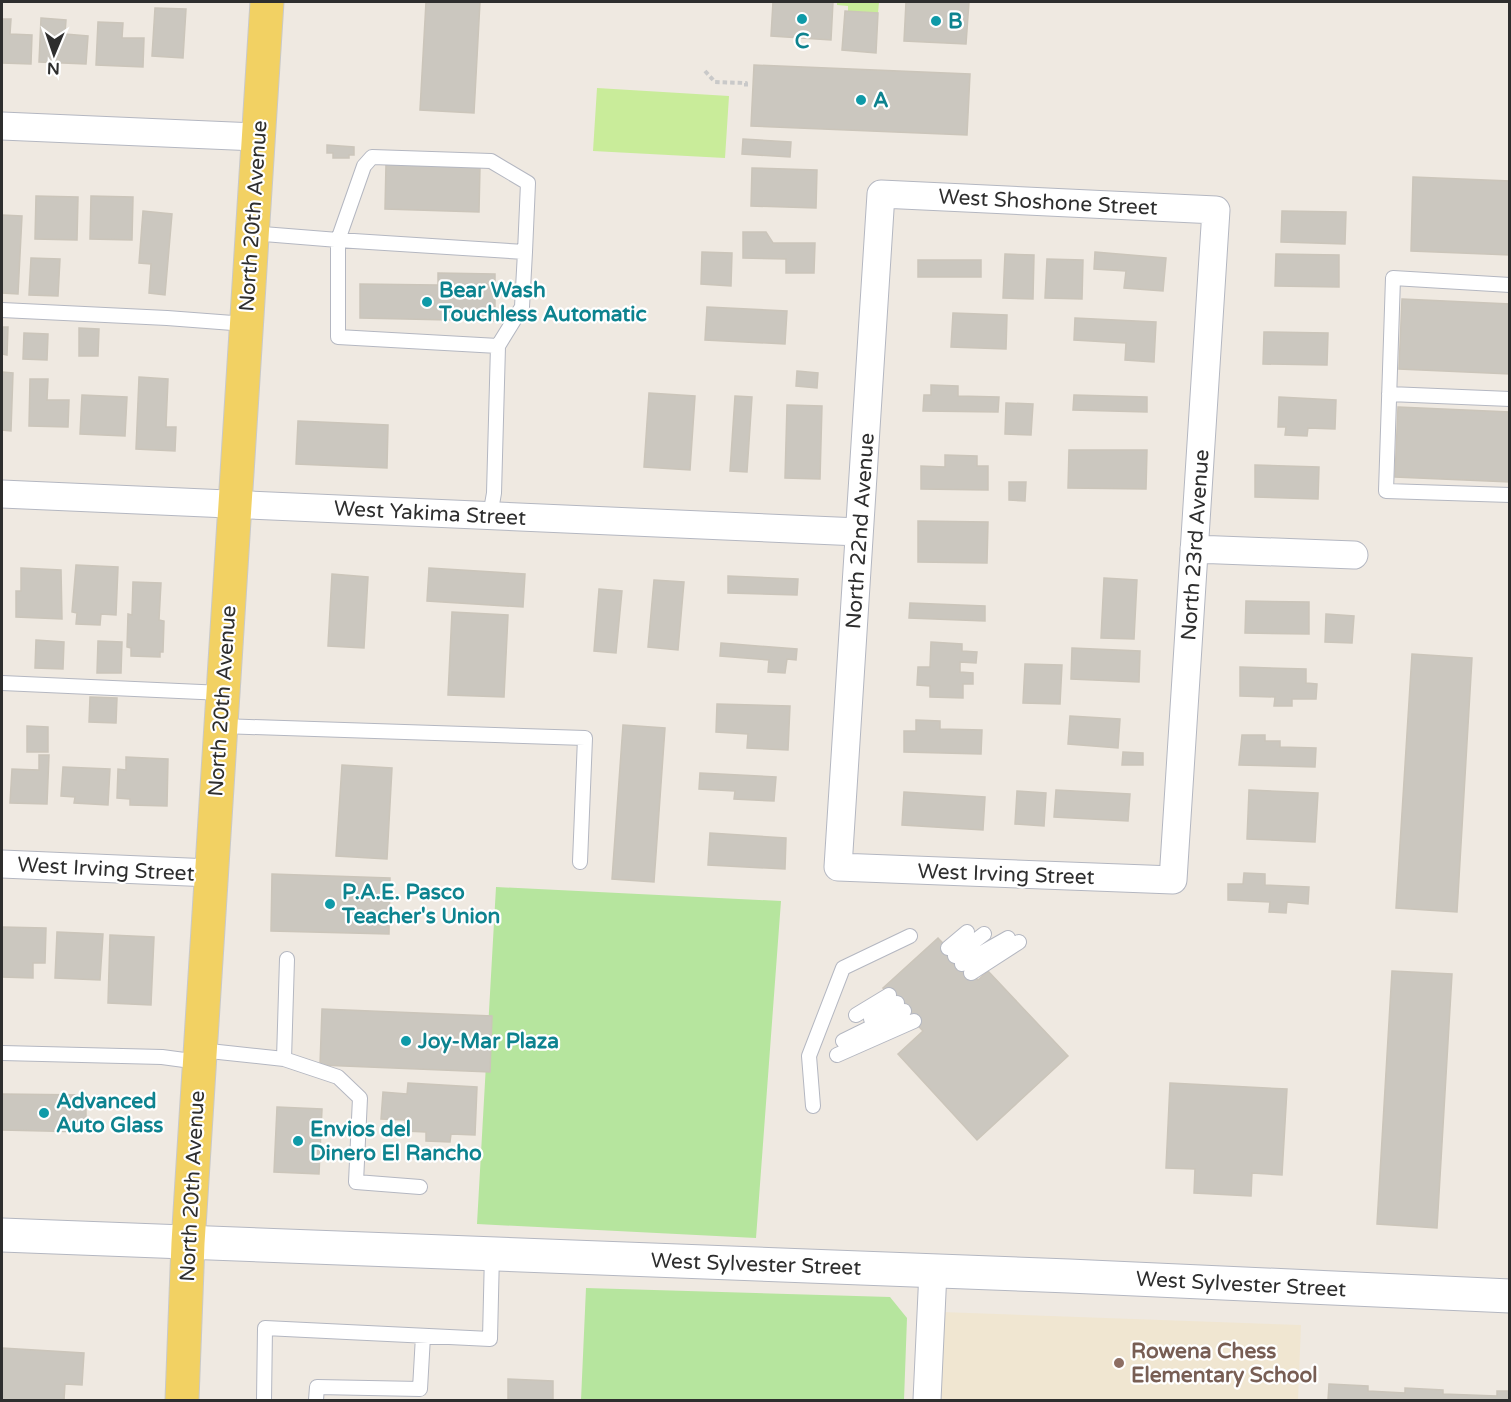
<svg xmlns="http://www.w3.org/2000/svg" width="1511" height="1402" font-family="'Varela Round',sans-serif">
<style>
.education{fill:#f0e6d1}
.green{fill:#b6e59e}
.pitch{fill:#c9ec9a}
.building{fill:#cbc7bf;stroke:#cbc5ba;stroke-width:1.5}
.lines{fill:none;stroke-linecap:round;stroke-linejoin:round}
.lane-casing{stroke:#b4b7c1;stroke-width:16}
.street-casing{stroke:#b4b7c1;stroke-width:29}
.secondary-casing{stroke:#b4b7c1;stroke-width:35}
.primary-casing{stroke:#c9c9c9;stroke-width:35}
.path{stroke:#c9c9c9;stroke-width:4;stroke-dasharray:4.5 3;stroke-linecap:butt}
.lane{stroke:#fff;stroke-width:14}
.street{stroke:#fff;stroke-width:27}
.secondary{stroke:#fff;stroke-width:33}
.primary{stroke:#f2d163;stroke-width:33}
.culture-dot{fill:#0f9aa8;stroke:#fff;stroke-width:2}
.education-dot{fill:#8d6e63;stroke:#fff;stroke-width:2}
.labels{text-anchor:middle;stroke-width:4.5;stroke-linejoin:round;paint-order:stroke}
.culture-label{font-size:21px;font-weight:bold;fill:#0d838f;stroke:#fff;text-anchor:start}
.street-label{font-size:21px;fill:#2e2e2e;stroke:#fff}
.education-label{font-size:21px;font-weight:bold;fill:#785e54;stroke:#fff;text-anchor:start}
</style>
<rect width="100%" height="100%" fill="#efe9e1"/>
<path class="education" d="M 941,1312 L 1301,1325 L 1298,1400 L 938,1400 Z"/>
<path class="green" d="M 496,887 L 781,901 L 756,1238 L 477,1224 Z
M 586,1288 L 890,1297 L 907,1318 L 904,1400 L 581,1400 Z"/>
<path class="pitch" d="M 837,2 L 879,2 L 878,13 L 848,12 L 848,6 L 837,5 Z
M 597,88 L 729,96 L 725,158 L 593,151 Z"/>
<path class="building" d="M 426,2 L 480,2 L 474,113 L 420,110 Z
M 773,2 L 833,2 L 831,40 L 771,36 Z
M 906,2 L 969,2 L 966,44 L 904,41 Z
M 155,8 L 186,9 L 183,58 L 152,56 Z
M 845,11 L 878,13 L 876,53 L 842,50 Z
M 41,18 L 66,20 L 65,34 L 88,36 L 86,64 L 39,62 Z
M 2,19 L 11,19 L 10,34 L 32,35 L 31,64 L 2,63 Z
M 98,22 L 123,23 L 122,38 L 144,38 L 143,67 L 96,65 Z
M 754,65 L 970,74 L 967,135 L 751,126 Z
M 743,139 L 791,142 L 790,157 L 742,154 Z
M 327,145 L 354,147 L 354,155 L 349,155 L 349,158 L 333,158 L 333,153 L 327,153 Z
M 386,164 L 480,167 L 479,212 L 385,209 Z
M 752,168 L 817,170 L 816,208 L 751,206 Z
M 1413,177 L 1510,181 L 1510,255 L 1411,251 Z
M 36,196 L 78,197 L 77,240 L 35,239 Z
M 91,196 L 133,197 L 132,240 L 90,239 Z
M 143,211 L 172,214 L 165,295 L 149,293 L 151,264 L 139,263 Z
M 1282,211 L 1346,212 L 1345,244 L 1281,242 Z
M 2,215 L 22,216 L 18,294 L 2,293 Z
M 743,232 L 766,232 L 773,243 L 815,243 L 814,273 L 786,273 L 786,259 L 743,258 Z
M 702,252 L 732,253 L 731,286 L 701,284 Z
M 1095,252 L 1166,258 L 1163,291 L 1124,288 L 1126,271 L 1094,269 Z
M 1005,254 L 1034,255 L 1033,299 L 1003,298 Z
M 1276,254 L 1339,255 L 1339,287 L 1275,286 Z
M 31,258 L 60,259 L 58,296 L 29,295 Z
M 1047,259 L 1083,260 L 1082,299 L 1045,298 Z
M 918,260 L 981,260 L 981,277 L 918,277 Z
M 438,273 L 495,274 L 495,321 L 360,318 L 360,284 L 438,285 Z
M 1402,299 L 1510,304 L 1510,374 L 1399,369 Z
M 707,307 L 787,311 L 785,344 L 705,340 Z
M 953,313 L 1007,315 L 1006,349 L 951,347 Z
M 1075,318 L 1156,322 L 1154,362 L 1125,360 L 1126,343 L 1074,340 Z
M 2,327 L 8,327 L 7,355 L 2,354 Z
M 79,328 L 99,329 L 98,356 L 79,356 Z
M 1264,332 L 1328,333 L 1327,365 L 1263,364 Z
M 24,333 L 48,334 L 47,360 L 23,359 Z
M 797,371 L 818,373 L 817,388 L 796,386 Z
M 2,372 L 13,373 L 11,431 L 2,430 Z
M 139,377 L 168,379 L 166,427 L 176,427 L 175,451 L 136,449 Z
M 30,379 L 48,379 L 47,400 L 69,400 L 68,427 L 29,426 Z
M 931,385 L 958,386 L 958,396 L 999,397 L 998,412 L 923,411 L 924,395 L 931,395 Z
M 649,393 L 695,396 L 690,470 L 644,467 Z
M 82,395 L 127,397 L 125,436 L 80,434 Z
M 1074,395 L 1147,397 L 1147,412 L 1073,410 Z
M 735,396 L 752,397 L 747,472 L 730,471 Z
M 1279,397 L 1336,400 L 1335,429 L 1308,428 L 1307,436 L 1285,435 L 1286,427 L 1278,427 Z
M 1006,403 L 1033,404 L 1031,435 L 1005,434 Z
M 787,405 L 822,406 L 820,479 L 785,478 Z
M 1398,407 L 1510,412 L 1510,482 L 1395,477 Z
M 298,421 L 388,425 L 387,468 L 296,464 Z
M 1069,450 L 1147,450 L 1146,489 L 1068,488 Z
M 945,455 L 977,456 L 977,466 L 988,466 L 988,490 L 921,489 L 921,466 L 945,467 Z
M 1255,465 L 1319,467 L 1318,499 L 1255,497 Z
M 1009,482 L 1026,482 L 1025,501 L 1009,500 Z
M 918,521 L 988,522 L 987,563 L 918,562 Z
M 76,565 L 118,567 L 116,615 L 101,614 L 100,625 L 76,624 L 77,613 L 72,612 Z
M 21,568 L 61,570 L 62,619 L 16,617 L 16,591 L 21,591 Z
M 429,568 L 525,574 L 523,607 L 427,601 Z
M 332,574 L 368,577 L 364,648 L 328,646 Z
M 728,576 L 798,579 L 797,595 L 728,593 Z
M 1104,578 L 1137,580 L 1134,639 L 1101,638 Z
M 654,580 L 684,582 L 678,650 L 648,647 Z
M 133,582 L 161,583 L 159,620 L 164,621 L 163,652 L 160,652 L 160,657 L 131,656 L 131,648 L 127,647 L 128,614 L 132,615 Z
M 599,589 L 622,591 L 616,653 L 594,651 Z
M 1246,601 L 1309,602 L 1309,634 L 1245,633 Z
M 910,603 L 985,606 L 985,621 L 909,618 Z
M 452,612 L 508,615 L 504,697 L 448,695 Z
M 1326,614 L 1354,616 L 1352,643 L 1325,642 Z
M 36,640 L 64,642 L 63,669 L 35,668 Z
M 98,641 L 122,642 L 121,673 L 97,673 Z
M 931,642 L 962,644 L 962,651 L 977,652 L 976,663 L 960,662 L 960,672 L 973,673 L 973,684 L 963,684 L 963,698 L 930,697 L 930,686 L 917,685 L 918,667 L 930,667 Z
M 721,643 L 797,649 L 796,660 L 787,659 L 785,673 L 768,672 L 769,660 L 720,656 Z
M 1072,648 L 1140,651 L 1139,682 L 1071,679 Z
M 1412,654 L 1472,658 L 1457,912 L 1396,908 Z
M 1025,664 L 1062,665 L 1060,704 L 1023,703 Z
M 1240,667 L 1306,669 L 1306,683 L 1317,684 L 1316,699 L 1292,699 L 1292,706 L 1274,706 L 1275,697 L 1240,696 Z
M 90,697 L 117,698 L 116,723 L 89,722 Z
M 717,704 L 790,706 L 788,750 L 747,748 L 748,734 L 716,732 Z
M 1070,716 L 1120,719 L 1118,748 L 1068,744 Z
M 916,720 L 940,721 L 940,729 L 982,730 L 981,754 L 904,752 L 904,731 L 916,731 Z
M 623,725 L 665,728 L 654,882 L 612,879 Z
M 27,726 L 48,727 L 48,752 L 27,752 Z
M 1242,735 L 1265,735 L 1265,741 L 1280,741 L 1280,747 L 1316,748 L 1315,767 L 1239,765 Z
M 1123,752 L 1143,753 L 1143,765 L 1122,765 Z
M 39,755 L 49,755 L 47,804 L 10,803 L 12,769 L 39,770 Z
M 126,757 L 168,759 L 167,806 L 130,805 L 130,799 L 117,798 L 118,769 L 126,770 Z
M 342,765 L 392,768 L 387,859 L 336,856 Z
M 63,767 L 110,769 L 108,805 L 74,803 L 75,797 L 61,796 Z
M 700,773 L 776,777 L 774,801 L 734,799 L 735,791 L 699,789 Z
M 1056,790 L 1130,794 L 1128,821 L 1054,817 Z
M 1249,790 L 1318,793 L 1315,842 L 1247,839 Z
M 1017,791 L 1046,793 L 1044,826 L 1015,824 Z
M 904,792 L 985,797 L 983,830 L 902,825 Z
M 710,833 L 786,838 L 785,869 L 708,865 Z
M 1244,873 L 1265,874 L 1265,885 L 1309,887 L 1308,904 L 1287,902 L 1286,913 L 1269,912 L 1270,902 L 1228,900 L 1228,884 L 1243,884 Z
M 272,874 L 390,878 L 389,934 L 271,931 Z
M 2,927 L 46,928 L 45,963 L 33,963 L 33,978 L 2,977 Z
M 57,932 L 103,934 L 100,980 L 55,978 Z
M 110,935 L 154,937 L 151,1005 L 108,1003 Z
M 938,938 L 978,980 L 988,971 L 1068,1056 L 977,1140 L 898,1054 L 923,1031 L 883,988 Z
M 1392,971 L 1452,974 L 1437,1228 L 1377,1224 Z
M 322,1009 L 492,1016 L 490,1072 L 320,1065 Z
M 408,1083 L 477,1087 L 475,1135 L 451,1134 L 450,1142 L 426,1141 L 426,1132 L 405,1131 L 405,1120 L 381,1119 L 383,1092 L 407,1094 Z
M 1170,1083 L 1287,1089 L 1282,1175 L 1252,1173 L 1251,1196 L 1194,1193 L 1195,1169 L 1166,1168 Z
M 2,1094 L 86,1095 L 86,1132 L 2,1130 Z
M 277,1107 L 322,1109 L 319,1174 L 274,1172 Z
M 2,1348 L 84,1353 L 82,1385 L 65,1384 L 64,1400 L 2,1400 Z
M 508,1379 L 553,1381 L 553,1400 L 508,1400 Z
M 1329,1384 L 1368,1386 L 1368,1391 L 1405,1393 L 1405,1388 L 1443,1390 L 1443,1394 L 1497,1396 L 1497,1391 L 1510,1391 L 1510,1400 L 1328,1400 Z"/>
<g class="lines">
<g class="lane-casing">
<path id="lane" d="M 252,233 L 338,240 L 364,166 L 372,157 L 491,161 L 528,183 L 525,252 L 338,240 L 338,337 L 498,346 L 494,493 L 490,516
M 1510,285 L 1393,278 L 1386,491 L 1510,495
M 2,310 L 167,318 L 246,324
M 498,346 L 522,307 L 525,252
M 1389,394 L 1510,399
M 2,683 L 223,693
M 221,726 L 585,738 L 580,862
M 948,948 L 967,932
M 955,956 L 984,934
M 962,964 L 1008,938
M 971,973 L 1019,942
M 856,1015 L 889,995
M 871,1019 L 897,1003
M 843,1041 L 904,1011
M 200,1050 L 284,1059 L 338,1077 L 360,1098 L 356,1182 L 420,1187
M 2,1053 L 162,1057 L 199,1062
M 837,1055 L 914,1021
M 284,1059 L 287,959
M 813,1106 L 809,1056 L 843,968 L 910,936
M 264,1400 L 265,1328 L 490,1339 L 492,1253
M 316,1400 L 317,1387 L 420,1389 L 423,1336"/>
</g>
<g class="street-casing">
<path id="street" d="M 2,126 L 258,137
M 881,194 L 1216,210 L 1173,880 L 838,867 Z
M 2,494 L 859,532
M 1194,549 L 1354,555
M 2,864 L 211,873
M 927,1400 L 933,1271"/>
</g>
<g class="secondary-casing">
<path id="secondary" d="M 2,1235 L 1069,1276 L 1510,1296"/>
</g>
<g class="primary-casing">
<path id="primary" d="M 182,1400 L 188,1243 L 267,2"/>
</g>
<path class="path" d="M 705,71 L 715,82 L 746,83 L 746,89"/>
<use href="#lane" class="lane"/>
<use href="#street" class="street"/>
<use href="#secondary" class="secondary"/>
<use href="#primary" class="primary"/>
</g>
<g class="culture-dot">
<circle cx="802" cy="19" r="6"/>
<circle cx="936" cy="21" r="6"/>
<circle cx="861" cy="100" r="6"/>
<circle cx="427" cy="302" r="6"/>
<circle cx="330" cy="904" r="6"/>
<circle cx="406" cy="1041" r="6"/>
<circle cx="44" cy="1113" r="6"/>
<circle cx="298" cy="1141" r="6"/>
</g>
<circle class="education-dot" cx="1119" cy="1363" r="6"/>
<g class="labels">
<g class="culture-label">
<text x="948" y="28">B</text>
<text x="802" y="48" text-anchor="middle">C</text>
<text x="873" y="107">A</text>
<text x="439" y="297">Bear Wash<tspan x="439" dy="24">Touchless Automatic</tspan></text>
<text x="342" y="899">P.A.E. Pasco<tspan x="342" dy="24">Teacher's Union</tspan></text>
<text x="418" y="1048">Joy-Mar Plaza</text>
<text x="56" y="1108">Advanced<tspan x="56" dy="24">Auto Glass</tspan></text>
<text x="310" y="1136">Envios del<tspan x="310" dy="24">Dinero El Rancho</tspan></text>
</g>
<g class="street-label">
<text transform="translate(1048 202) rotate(3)" y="7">West Shoshone Street</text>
<text transform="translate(253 216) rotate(-86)" y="7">North 20th Avenue</text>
<text transform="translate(430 513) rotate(3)" y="7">West Yakima Street</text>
<text transform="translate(860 531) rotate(-86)" y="7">North 22nd Avenue</text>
<text transform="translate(1195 545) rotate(-86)" y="7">North 23rd Avenue</text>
<text transform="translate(222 701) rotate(-86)" y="7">North 20th Avenue</text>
<text transform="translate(106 869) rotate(3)" y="7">West Irving Street</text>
<text transform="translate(1006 874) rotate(2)" y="7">West Irving Street</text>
<text transform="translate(192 1186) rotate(-87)" y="7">North 20th Avenue</text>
<text transform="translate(756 1264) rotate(2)" y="7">West Sylvester Street</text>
<text transform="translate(1241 1284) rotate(3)" y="7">West Sylvester Street</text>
</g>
<g class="education-label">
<text x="1131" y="1358">Rowena Chess<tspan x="1131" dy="24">Elementary School</tspan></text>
</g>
</g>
<rect width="1511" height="1402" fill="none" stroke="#2e2e2e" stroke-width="6"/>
<g transform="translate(54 54) rotate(182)" stroke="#ffffff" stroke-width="4.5" paint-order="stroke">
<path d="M0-4.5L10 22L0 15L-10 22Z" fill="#2e2e2e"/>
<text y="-9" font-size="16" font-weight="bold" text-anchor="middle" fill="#2e2e2e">N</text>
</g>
</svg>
